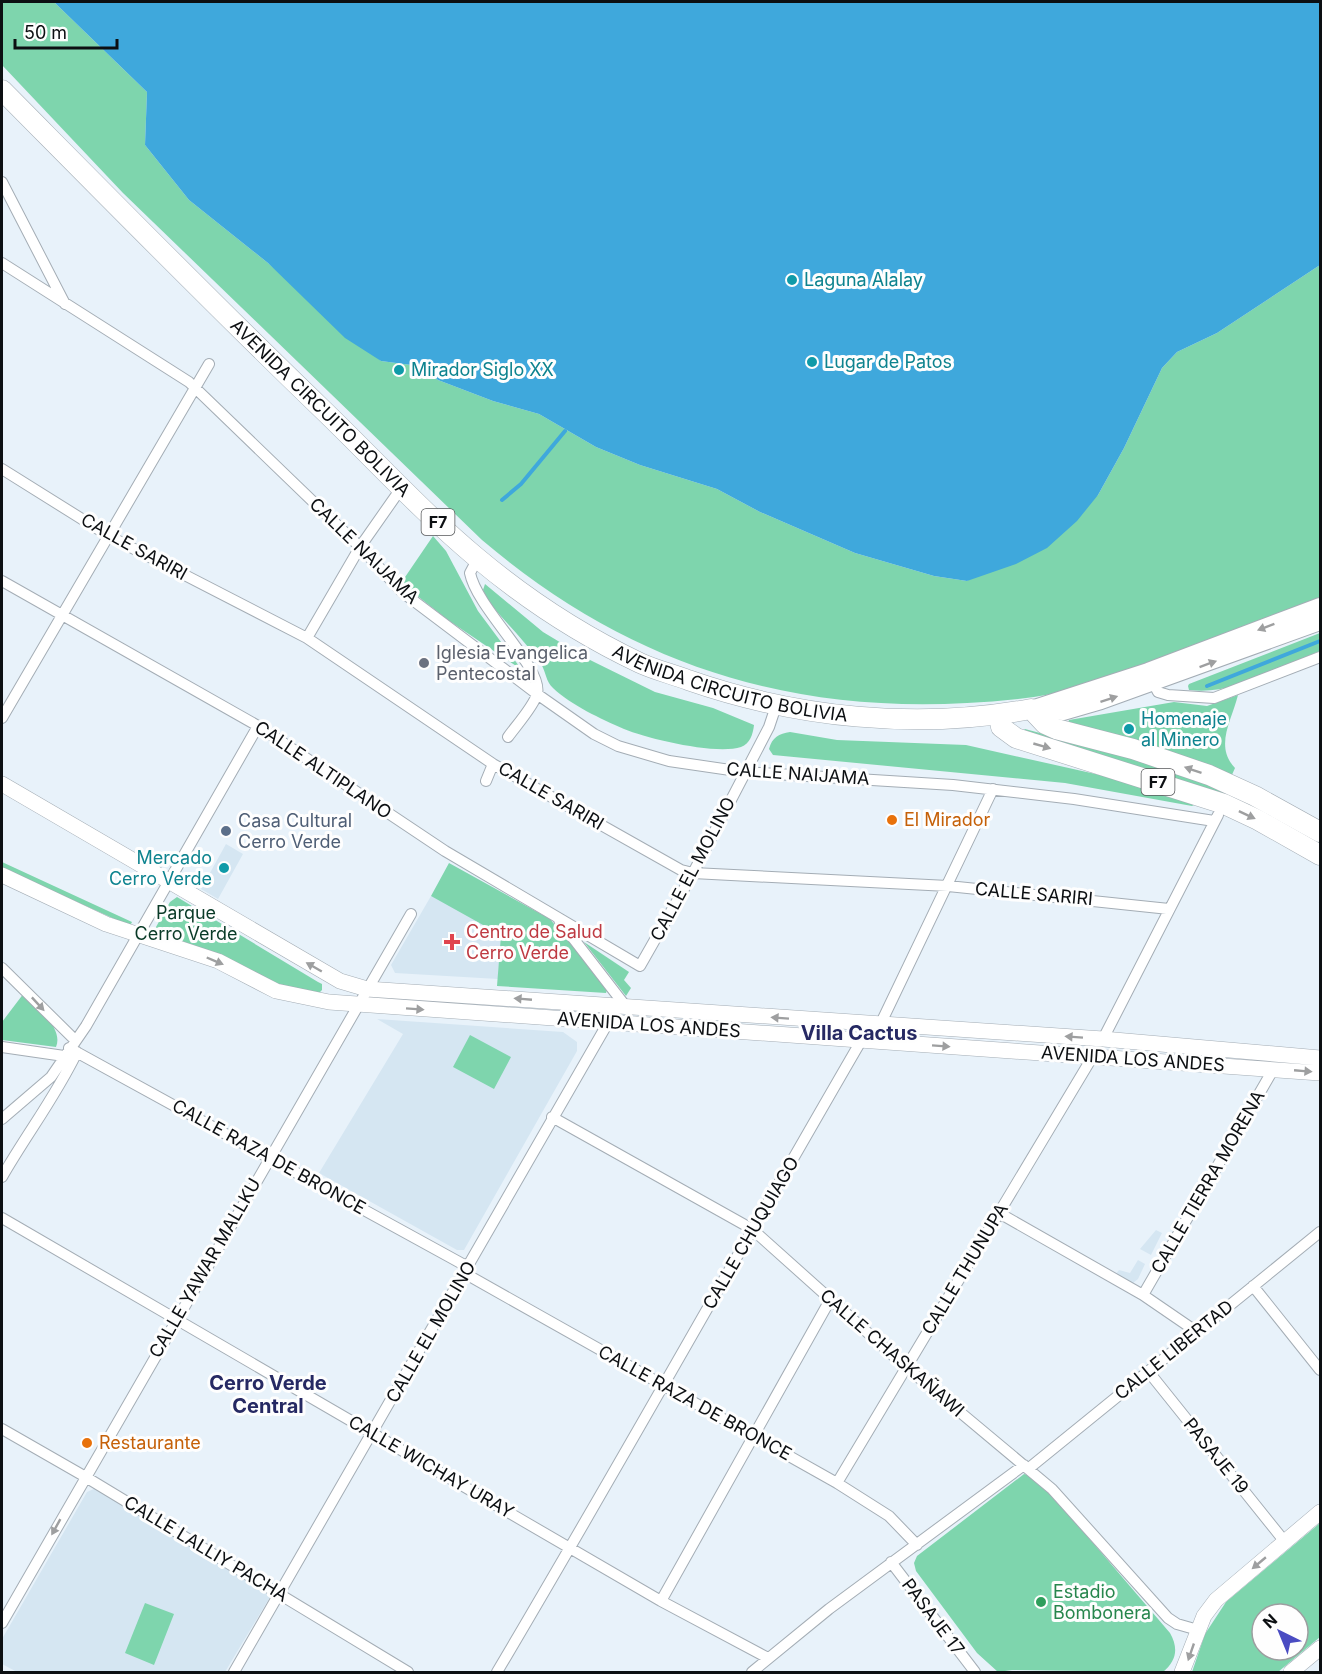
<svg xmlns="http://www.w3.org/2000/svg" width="1322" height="1674" font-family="Inter,sans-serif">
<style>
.built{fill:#d5e6f2}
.green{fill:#7ed5ad;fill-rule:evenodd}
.water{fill:#3fa8dc}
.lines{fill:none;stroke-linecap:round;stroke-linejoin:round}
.stream{stroke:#3fa8dc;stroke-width:4}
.street-casing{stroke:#a4adb5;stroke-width:12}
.secondary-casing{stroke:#a4adb5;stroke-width:16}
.primary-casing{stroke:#a4adb5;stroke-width:18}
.highway-casing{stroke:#a4adb5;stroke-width:21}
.street{stroke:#fff;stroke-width:10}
.secondary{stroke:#fff;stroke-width:15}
.primary{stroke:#fff;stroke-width:16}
.highway{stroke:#fff;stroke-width:20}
.oneway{fill:#9e9fa0}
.culture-dot{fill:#0f9aa8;stroke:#fefefe;stroke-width:2}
.worship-dot{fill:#6b7280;stroke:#fefefe;stroke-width:2}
.food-dot{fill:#e8710a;stroke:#fefefe;stroke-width:2}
.service-dot{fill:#5c6f8a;stroke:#fefefe;stroke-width:2}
.health-dot{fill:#e0444e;stroke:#fefefe;stroke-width:2}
.leisure-dot{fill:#2e9e5b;stroke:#fefefe;stroke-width:2}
.labels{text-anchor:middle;stroke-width:6;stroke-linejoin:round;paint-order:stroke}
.shield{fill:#fefefe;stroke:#555759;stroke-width:1.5}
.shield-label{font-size:16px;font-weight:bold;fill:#0c0f12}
.culture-label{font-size:18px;fill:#0d838f;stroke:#fefefe;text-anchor:start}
.street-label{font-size:18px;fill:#0c0f12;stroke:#fefefe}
.worship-label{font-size:18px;fill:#5b616d;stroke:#fefefe;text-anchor:start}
.food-label{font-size:18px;fill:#c56008;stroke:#fefefe;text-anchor:start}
.service-label{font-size:18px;fill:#4e5e75;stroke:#fefefe;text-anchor:start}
.park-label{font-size:18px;fill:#093a27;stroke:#fefefe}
.health-label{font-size:18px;fill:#be3a42;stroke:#fefefe;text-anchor:start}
.leisure-label{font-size:18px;fill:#27864d;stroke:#fefefe;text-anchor:start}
.neighbourhood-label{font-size:20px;font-weight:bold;fill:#262963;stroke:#fefefe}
</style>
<rect width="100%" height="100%" fill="#e8f2fa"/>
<path class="built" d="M 226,844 L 243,854 L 218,899 L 201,889 Z
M 431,896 L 467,906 L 501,935 L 498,979 L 395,973 L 391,965 Z
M 377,1019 L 563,1032 L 577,1042 L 577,1051 L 464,1250 L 457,1250 L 319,1173 L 403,1034 Z
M 1156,1230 L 1162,1233 L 1151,1255 L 1140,1249 Z
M 1138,1260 L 1145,1264 L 1138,1279 L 1133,1283 L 1126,1282 L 1116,1274 L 1119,1270 L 1130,1273 Z
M 98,1487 L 269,1590 L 270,1597 L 225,1672 L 17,1672 L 2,1664 L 2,1639 L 87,1492 Z"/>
<path class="green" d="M 2,2 L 54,2 L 147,92 L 145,145 L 189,200 L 268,263 L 381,361 L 419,366 L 438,380 L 493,401 L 539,414 L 596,447 L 640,465 L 717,489 L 760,512 L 855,553 L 934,576 L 967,581 L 1098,495 L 1124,448 L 1162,368 L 1177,352 L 1217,333 L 1320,265 L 1320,599 C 1268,618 1216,638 1164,657 C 1138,667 1113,679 1087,686 C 1048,697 1007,701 967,703 C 781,713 625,661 482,540 L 123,193 L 2,65 Z
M 433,536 L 446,551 L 478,611 L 522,670 L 448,620 L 401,583 Z
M 485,584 L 543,632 L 588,659 L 655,692 L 713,708 L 754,725 C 753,734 750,744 741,747 C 716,755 648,739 624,729 C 601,719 571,705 553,688 C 546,682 546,672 541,664 C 526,642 505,622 488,601 L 483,590 Z
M 1320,633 L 1320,651 C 1280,667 1234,696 1189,690 L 1188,686 L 1189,684 Z
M 1238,695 C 1232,720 1214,746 1235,768 L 1231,777 L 1068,723 L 1069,720 L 1174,702 L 1207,706 Z
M 1025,729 L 1156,764 L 1209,783 L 1320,838 L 1320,848 L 1023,731 Z
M 790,732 L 837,740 L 966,745 L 1100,775 L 1196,804 L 1192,806 L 1065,783 L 773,755 L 769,749 C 772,737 779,734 790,732 Z
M 2,862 L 132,922 L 130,926 L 2,868 Z
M 449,863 L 550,919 L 604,984 L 607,990 L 606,993 L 497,986 L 501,935 L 431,896 Z
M 177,897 L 318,982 L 322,984 L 322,990 L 319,993 L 281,986 L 220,955 L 159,935 L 156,927 L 170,902 Z
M 584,942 L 629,972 L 624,980 L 631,988 L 626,996 Z
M 24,993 C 36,1007 64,1028 56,1047 L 2,1040 L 2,1022 Z
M 470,1035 L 511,1057 L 494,1089 L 453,1067 Z
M 1024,1474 L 1031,1476 L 1052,1495 L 1170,1633 C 1179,1649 1176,1661 1163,1672 L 1012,1670 L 998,1672 L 977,1653 L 916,1571 L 914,1563 L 917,1556 Z
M 1320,1523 L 1320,1637 L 1278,1672 L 1192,1672 L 1205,1634 L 1226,1602 ZM 1262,1614 L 1298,1614 L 1298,1650 L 1262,1650 Z
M 145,1603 L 174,1614 L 154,1665 L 125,1653 Z"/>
<path class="water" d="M 54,2 L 1320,2 L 1320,265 L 1217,333 L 1177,352 L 1162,368 L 1124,448 L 1098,495 L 1077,521 L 1047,548 L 1016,564 L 967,581 L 934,576 L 855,553 L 760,512 L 717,489 L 640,465 L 596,447 L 539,414 L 493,401 L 438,380 L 419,366 L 381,361 L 345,338 L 268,263 L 189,200 L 145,145 L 147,92 Z"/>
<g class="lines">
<path class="stream" d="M 502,500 L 521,484 L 565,431
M 1207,686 L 1320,641"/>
<g class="street-casing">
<path id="street" d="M 2,182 L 65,304
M 2,263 L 189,382 L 360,547 L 402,592 L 537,694 L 594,734 L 618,746 L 669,761 L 744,772 L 953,785 L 1074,799 L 1214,821
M 2,469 L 109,536 L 307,638 L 493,764 L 681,870 L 693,873 L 948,886 L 1169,909
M 478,558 L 470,573 C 477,609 544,668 537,694 C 534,706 515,727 508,737
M 2,581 L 258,726 L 445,851 L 640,966 L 693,873 L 769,727 L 776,706
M 307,638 L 360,547 L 402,487
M 1151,678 L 1158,692 L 1168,695 L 1214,698 L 1320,657
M 2,718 L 209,364
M 486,781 L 493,764
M 559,920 L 627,1008
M 2,968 L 75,1040
M 1103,1039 L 1218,815
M 2,1047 L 64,1056
M 69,1048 L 468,1267
M 552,1117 L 752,1229 L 906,1367 L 1052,1489 L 1168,1618 L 1177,1624 L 1198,1630
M 2,1119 L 51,1077 L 86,1026 L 258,726
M 2,1177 C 26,1135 56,1096 77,1052
M 999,1213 L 1143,1295 L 1197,1332
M 2,1218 L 661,1601 L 768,1658
M 464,1273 L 837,1483 L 889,1516 L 917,1545
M 1253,1286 L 1320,1370
M 1143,1295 L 1274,1068
M 1148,1371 L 1285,1542
M 2,1429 L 84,1476 L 408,1672
M 1028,1469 L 1320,1232
M 837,1483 L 1093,1056
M 891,1562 L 975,1672
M 661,1601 L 830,1300
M 2,1623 L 411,914
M 234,1672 L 609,1021
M 497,1672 C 621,1463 739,1251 861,1041 L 880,1025 L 993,789
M 752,1672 L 829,1609 L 1024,1465"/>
</g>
<g class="secondary-casing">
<path id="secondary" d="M 2,784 L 340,981 L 367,989 L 1103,1039 L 1320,1058
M 2,875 L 106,924 L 218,961 L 276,991 L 329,1002 L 1320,1073
M 1182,1672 L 1204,1616 L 1216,1600 L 1320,1512
M 1291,1672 L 1320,1648"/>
</g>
<g class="primary-casing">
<path id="primary" d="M 1031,709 L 1148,671 L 1320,606
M 1037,710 L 1063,712 L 1101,701 L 1320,622"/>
</g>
<g class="highway-casing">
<g id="highway">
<path id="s1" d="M 2,90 C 107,196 212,303 320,407 C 372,457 421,511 476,557 C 526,599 581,635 640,663 C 655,670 672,674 688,680 C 797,718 917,730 1031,709 L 1045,724 L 1056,729 L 1133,749 L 1209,775 L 1255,796 L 1320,832"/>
<path d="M 999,715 L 1001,727 L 1016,738 L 1224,804 L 1258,820 L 1320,855"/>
</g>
</g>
<use href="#street" class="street"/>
<use href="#secondary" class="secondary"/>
<use href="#primary" class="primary"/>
<use href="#highway" class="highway"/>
</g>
<defs><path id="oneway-solid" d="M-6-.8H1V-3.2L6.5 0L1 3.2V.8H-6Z" transform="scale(1.5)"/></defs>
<g class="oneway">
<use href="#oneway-solid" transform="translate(1266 627) rotate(159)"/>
<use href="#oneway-solid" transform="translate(1208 664) rotate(-20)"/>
<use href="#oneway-solid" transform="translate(1109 699) rotate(-18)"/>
<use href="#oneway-solid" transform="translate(1042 746) rotate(16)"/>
<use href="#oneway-solid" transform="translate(1193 770) rotate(-161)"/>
<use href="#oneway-solid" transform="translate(1247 815) rotate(25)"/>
<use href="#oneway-solid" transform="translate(215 961) rotate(23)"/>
<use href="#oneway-solid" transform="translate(314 967) rotate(-150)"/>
<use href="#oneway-solid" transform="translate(523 999) rotate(-175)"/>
<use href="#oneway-solid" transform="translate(38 1004) rotate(47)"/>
<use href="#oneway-solid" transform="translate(415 1009) rotate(4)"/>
<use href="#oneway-solid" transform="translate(780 1018) rotate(-176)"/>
<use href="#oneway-solid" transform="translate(1074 1037) rotate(-176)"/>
<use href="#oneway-solid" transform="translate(941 1046) rotate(4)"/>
<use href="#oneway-solid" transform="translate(1303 1071) rotate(5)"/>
<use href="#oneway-solid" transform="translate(56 1527) rotate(119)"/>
<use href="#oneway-solid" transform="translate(1259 1563) rotate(140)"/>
<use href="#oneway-solid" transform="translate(1191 1652) rotate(109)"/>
</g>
<g class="culture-dot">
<circle cx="792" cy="280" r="6"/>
<circle cx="812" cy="362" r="6"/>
<circle cx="399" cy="370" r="6"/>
<circle cx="1129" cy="729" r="6"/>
<circle cx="224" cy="868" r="6"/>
</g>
<circle class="worship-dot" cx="424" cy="663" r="6"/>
<g class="food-dot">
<circle cx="892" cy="820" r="6"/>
<circle cx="87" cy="1443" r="6"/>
</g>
<circle class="service-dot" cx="226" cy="831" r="6"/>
<path class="health-dot" d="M449 933h6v6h6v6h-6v6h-6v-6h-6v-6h6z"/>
<circle class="leisure-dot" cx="1041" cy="1602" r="6"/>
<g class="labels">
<g class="shield">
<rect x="421.5" y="509" width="33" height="26" rx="4.5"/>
<rect x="1141.5" y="769" width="33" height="26" rx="4.5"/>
</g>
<g class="shield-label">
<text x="438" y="528">F7</text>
<text x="1158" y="788">F7</text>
</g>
<g class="culture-label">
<text x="804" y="286">Laguna Alalay</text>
<text x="824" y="368">Lugar de Patos</text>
<text x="411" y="376">Mirador Siglo XX</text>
<text x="1141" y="725">Homenaje<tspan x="1141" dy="21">al Minero</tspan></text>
<text x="212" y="864" text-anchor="end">Mercado<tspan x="212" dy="21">Cerro Verde</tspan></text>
</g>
<g class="street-label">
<text dy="6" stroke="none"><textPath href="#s1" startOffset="450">AVENIDA CIRCUITO BOLIVIA</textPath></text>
<text transform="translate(134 547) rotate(29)" y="6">CALLE SARIRI</text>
<text transform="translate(364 551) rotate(44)" y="6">CALLE NAIJAMA</text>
<text dy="6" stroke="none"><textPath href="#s1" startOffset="954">AVENIDA CIRCUITO BOLIVIA</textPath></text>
<text transform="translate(323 770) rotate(34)" y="6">CALLE ALTIPLANO</text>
<text transform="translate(798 774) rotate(4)" y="6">CALLE NAIJAMA</text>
<text transform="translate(551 796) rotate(30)" y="6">CALLE SARIRI</text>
<text transform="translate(693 869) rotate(-62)" y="6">CALLE EL MOLINO</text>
<text transform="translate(1034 894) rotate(5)" y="6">CALLE SARIRI</text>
<text transform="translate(649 1025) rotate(4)" y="6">AVENIDA LOS ANDES</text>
<text transform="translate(1133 1059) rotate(4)" y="6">AVENIDA LOS ANDES</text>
<text transform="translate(269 1157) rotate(29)" y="6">CALLE RAZA DE BRONCE</text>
<text transform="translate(1208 1182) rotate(-60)" y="6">CALLE TIERRA MORENA</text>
<text transform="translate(751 1233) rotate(-60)" y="6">CALLE CHUQUIAGO</text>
<text transform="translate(205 1268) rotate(-60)" y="6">CALLE YAWAR MALLKU</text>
<text transform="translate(965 1269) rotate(-59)" y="6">CALLE THUNUPA</text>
<text transform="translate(431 1332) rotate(-60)" y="6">CALLE EL MOLINO</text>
<text transform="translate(1174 1350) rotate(-39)" y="6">CALLE LIBERTAD</text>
<text transform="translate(892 1353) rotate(41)" y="6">CALLE CHASKAÑAWI</text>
<text transform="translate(695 1403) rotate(29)" y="6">CALLE RAZA DE BRONCE</text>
<text transform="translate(1216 1456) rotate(51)" y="6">PASAJE 19</text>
<text transform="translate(431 1467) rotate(30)" y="6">CALLE WICHAY URAY</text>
<text transform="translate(206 1549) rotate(31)" y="6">CALLE LALLIY PACHA</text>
<text transform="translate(933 1617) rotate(53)" y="6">PASAJE 17</text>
</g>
<g class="worship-label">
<text x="436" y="659">Iglesia Evangelica<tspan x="436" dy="21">Pentecostal</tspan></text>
</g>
<g class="food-label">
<text x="904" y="826">El Mirador</text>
<text x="99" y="1449">Restaurante</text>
</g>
<g class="service-label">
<text x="238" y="827">Casa Cultural<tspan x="238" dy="21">Cerro Verde</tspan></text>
</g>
<g class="park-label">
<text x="186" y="919">Parque<tspan x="186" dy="21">Cerro Verde</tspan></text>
</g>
<g class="health-label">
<text x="466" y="938">Centro de Salud<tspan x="466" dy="21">Cerro Verde</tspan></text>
</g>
<g class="leisure-label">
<text x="1053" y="1598">Estadio<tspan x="1053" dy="21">Bombonera</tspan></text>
</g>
<g class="neighbourhood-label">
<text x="859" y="1040">Villa Cactus</text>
<text x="268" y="1390">Cerro Verde<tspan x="268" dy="23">Central</tspan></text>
</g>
</g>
<rect width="1322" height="1674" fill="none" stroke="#0c0f12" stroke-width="6"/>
<g transform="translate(1280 1632) rotate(317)"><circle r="28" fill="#fefefe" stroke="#9d9ea0" stroke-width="1.5"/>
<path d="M0-4.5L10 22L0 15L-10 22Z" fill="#4a4cc2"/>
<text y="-9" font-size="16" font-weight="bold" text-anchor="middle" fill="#0c0f12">N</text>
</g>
<path d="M15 39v9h102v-9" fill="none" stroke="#0c0f12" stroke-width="3"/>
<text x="24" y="39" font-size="18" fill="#0c0f12" stroke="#fefefe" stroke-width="4.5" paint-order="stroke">50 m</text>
</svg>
